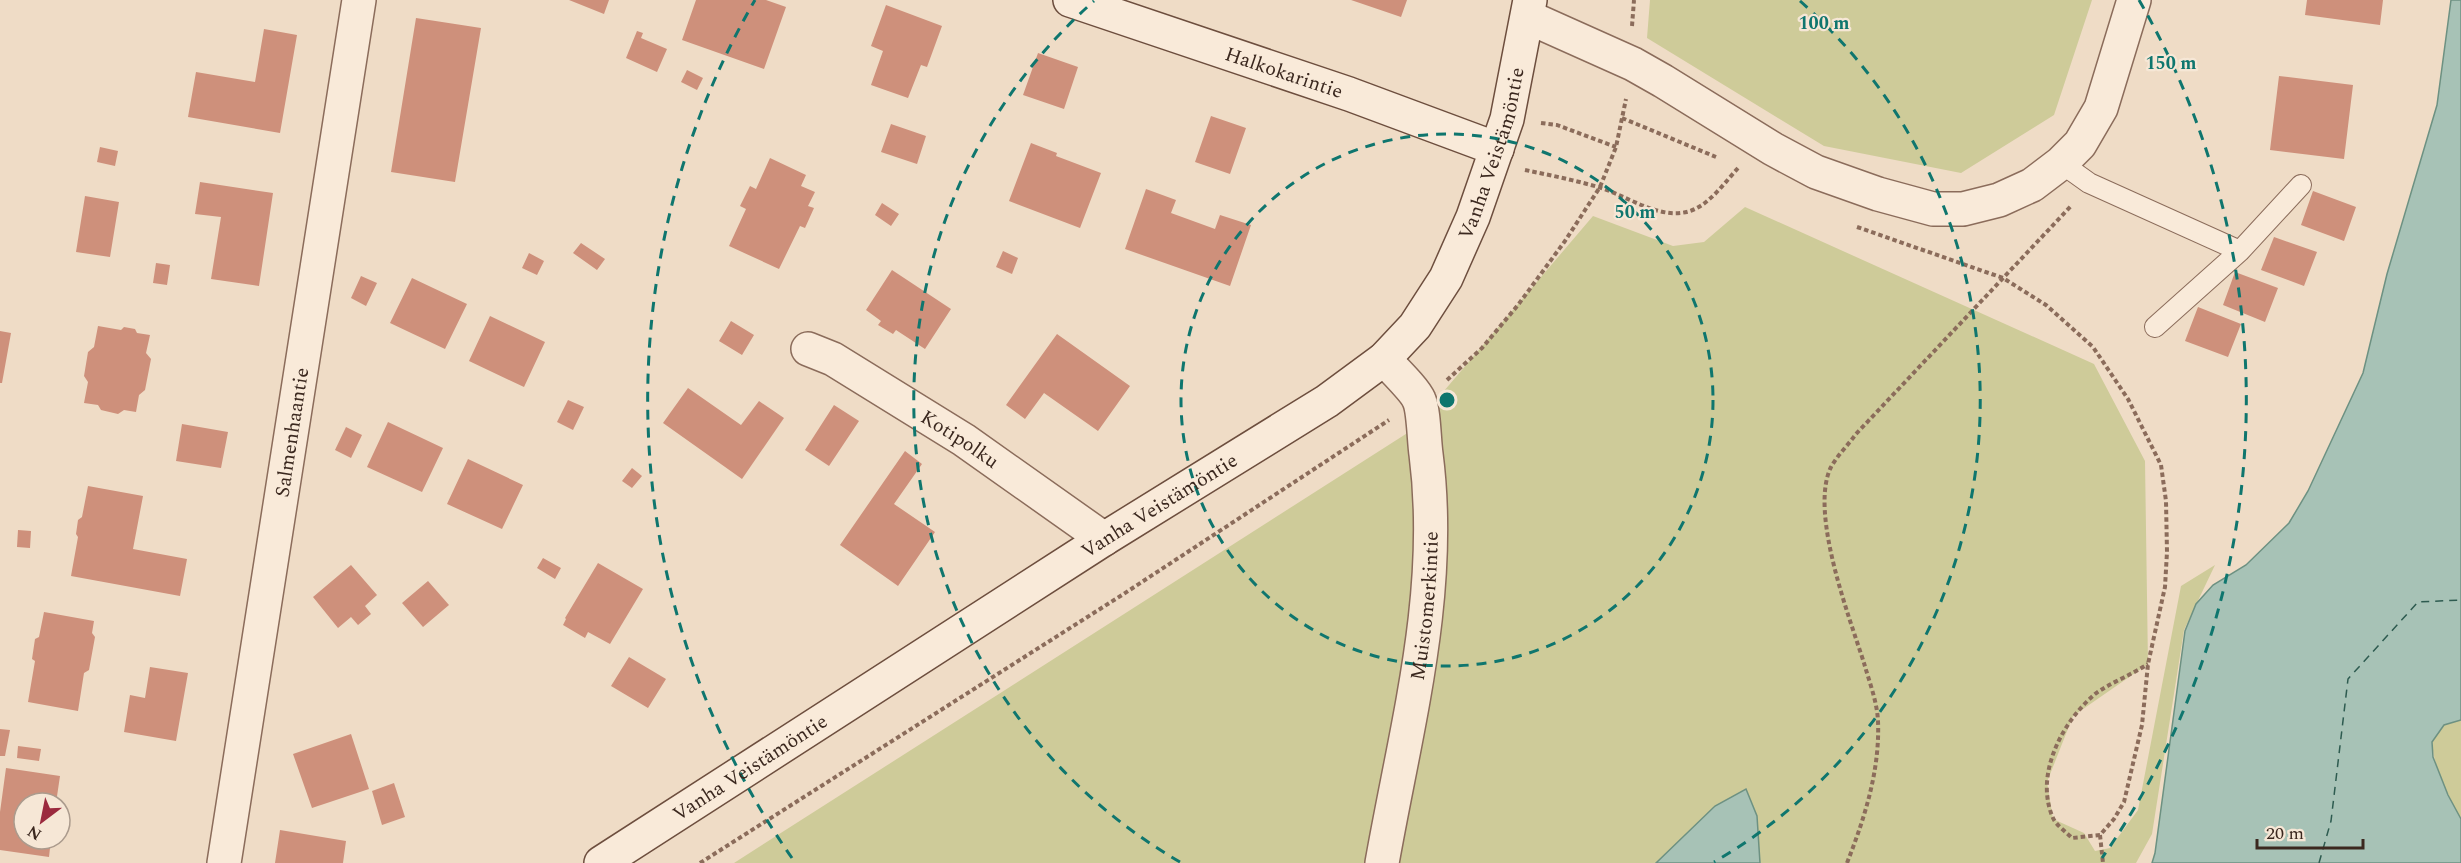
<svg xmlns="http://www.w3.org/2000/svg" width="2461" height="863" font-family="Spectral,serif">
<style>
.green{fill:#cecb99}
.water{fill:#a7c2b6;stroke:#6d9182;stroke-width:1.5}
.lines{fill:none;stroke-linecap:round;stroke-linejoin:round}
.ferry{stroke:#2e5b50;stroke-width:1.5;stroke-dasharray:8 6;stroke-linecap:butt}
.building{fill:#ce907b}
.lane-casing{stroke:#8b6c5b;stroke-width:22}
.street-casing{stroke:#8b6c5b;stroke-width:36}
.secondary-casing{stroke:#6d4e3e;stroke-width:36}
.path{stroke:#8b6c5b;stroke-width:4;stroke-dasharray:4.5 3;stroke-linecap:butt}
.lane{stroke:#f9ead9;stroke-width:20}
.street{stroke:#f9ead9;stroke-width:33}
.secondary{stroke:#f9ead9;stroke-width:33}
.ring{fill:none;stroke:#0f766e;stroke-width:3;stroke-dasharray:10 8}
.labels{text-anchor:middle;stroke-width:4.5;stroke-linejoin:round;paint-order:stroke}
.street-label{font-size:20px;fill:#3b281f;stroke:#f6e7d6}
.centre{fill:#0f766e;stroke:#f6e7d6;stroke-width:3}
.ring-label{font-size:18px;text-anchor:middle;font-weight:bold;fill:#0f766e;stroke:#f6e7d6;stroke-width:4.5;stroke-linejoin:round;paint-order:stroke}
</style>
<rect width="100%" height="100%" fill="#efdcc6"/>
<path class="green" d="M 1650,0 L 2092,0 L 2054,115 L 1961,173 L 1824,146 L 1647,38 Z
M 1745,207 L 2094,364 L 2145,461 L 2148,664 L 2073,716 L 2047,782 L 2053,819 L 2084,833 L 2095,851 L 2110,848 L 2138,810 L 2181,586 L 2215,565 L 2184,630 L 2152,834 L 2136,863 L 734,863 L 1409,432 L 1593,216 L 1673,246 L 1704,242 Z
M 2461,720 L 2461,819 C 2448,795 2434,770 2432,742 L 2444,725 Z"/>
<path class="water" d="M 2451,0 L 2461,0 L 2461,720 L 2444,725 L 2432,742 L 2433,757 L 2448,795 L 2461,819 L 2461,863 L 2152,863 L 2155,853 L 2185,631 L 2196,604 L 2213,585 L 2246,565 L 2289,523 L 2308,491 L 2363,373 L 2387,274 L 2437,105 Z
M 1746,789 L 1757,816 L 1760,863 L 1656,863 L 1715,806 Z"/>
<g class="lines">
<path class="ferry" d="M 2319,863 L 2331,821 L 2348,679 L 2418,602 L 2461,600"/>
</g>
<path class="building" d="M 569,0 L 609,0 L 604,14 Z
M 696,0 L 766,0 L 786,7 L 764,69 L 682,40 Z
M 1351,0 L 1407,0 L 1401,17 Z
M 2307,0 L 2383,0 L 2380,25 L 2305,15 Z
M 886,5 L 942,26 L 927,67 L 921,65 L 908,98 L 871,85 L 883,51 L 871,46 Z
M 416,18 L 481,28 L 455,182 L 391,172 Z
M 264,29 L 297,35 L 280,133 L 188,117 L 196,72 L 255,82 Z
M 637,31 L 643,33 L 641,38 L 667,49 L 657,72 L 626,58 Z
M 1038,53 L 1078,67 L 1064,109 L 1023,95 Z
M 687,70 L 703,78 L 697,90 L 681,82 Z
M 2279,76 L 2353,85 L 2344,159 L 2270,150 Z
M 1211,116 L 1246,128 L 1230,174 L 1195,162 Z
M 891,124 L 926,136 L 917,164 L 881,152 Z
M 1031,143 L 1057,153 L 1056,156 L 1101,173 L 1080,228 L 1009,201 Z
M 100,147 L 118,151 L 115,166 L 97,162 Z
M 770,158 L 806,175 L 801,186 L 815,192 L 808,206 L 814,208 L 805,228 L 800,226 L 779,269 L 729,246 L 746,209 L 740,206 L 750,186 L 756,189 Z
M 200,182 L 273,193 L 259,286 L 211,279 L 221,217 L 195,214 Z
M 1146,189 L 1176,200 L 1171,213 L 1215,229 L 1220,215 L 1251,225 L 1230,286 L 1125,249 Z
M 2313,191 L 2356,207 L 2344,241 L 2301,225 Z
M 85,196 L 119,202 L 110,257 L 76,252 Z
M 882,203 L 899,214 L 891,226 L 875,215 Z
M 2274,237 L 2317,252 L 2304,286 L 2261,270 Z
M 581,243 L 605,259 L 597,270 L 573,253 Z
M 1003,251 L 1018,258 L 1012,274 L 996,267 Z
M 529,253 L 544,261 L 537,275 L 522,268 Z
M 156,263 L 170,265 L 167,285 L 153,283 Z
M 892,270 L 951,309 L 925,349 L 896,330 L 893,334 L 878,325 L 881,321 L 866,310 Z
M 2235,272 L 2278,288 L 2265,322 L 2223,305 Z
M 361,276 L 377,283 L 366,306 L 351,298 Z
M 412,278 L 467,304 L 445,349 L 390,323 Z
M 2198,307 L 2241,324 L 2228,357 L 2185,341 Z
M 490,316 L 545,342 L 524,387 L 469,361 Z
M 731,321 L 754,335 L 742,355 L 719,341 Z
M 98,326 L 121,330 L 124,327 L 135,329 L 137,333 L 150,335 L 146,353 L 151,359 L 145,390 L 139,395 L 136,412 L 124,410 L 118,414 L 101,410 L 98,405 L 84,403 L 88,382 L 84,376 L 88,352 L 94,347 Z
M 0,331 L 11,333 L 2,383 L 0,383 Z
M 1057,334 L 1130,386 L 1098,431 L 1044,393 L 1025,419 L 1006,405 Z
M 688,388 L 741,425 L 759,401 L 784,418 L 742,479 L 663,423 Z
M 568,400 L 584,407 L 573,430 L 557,422 Z
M 834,405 L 859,421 L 829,466 L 805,450 Z
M 388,422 L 443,448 L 422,492 L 367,467 Z
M 182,424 L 228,432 L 221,468 L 176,461 Z
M 346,427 L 362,435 L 351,458 L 335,450 Z
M 905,451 L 922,464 L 894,504 L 935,532 L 898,586 L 840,545 Z
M 468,459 L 523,485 L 502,529 L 447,504 Z
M 632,468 L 642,476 L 632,488 L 622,481 Z
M 88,486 L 143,496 L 133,549 L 187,559 L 180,596 L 71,576 L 78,537 L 76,534 L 78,520 L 82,517 Z
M 18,530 L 31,531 L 30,548 L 17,547 Z
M 543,558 L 561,568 L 555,579 L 537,568 Z
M 598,563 L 643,589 L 610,644 L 588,632 L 585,638 L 563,625 L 566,619 L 565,618 Z
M 351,565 L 377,595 L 365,606 L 371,614 L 358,625 L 351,617 L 338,628 L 313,597 Z
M 428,581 L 449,605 L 423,627 L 402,603 Z
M 44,612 L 94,621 L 92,633 L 95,637 L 89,670 L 84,673 L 78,711 L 28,702 L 35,661 L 32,659 L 35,639 L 39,637 Z
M 629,657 L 666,679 L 648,708 L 611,686 Z
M 150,667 L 188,673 L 176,741 L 124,732 L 130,695 L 145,698 Z
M 0,729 L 10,730 L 5,756 L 0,756 Z
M 351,734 L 369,789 L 312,808 L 293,754 Z
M 18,746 L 41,749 L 39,761 L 17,758 Z
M 6,768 L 60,776 L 56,803 L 24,803 L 24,839 L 51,839 L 49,857 L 0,850 L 0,812 Z
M 394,783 L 405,817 L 382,825 L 372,791 Z
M 280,830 L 346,841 L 343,863 L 275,863 Z"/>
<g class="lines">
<g class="lane-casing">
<path id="lane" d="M 2061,163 L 2089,183 L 2240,251
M 2155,327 L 2240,251 L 2301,185"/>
</g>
<g class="street-casing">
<g id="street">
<path d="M 1528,17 L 1633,64 L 1663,81 L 1773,149 L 1816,172 L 1878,194 L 1933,209 L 1963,209 L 1999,200 L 2032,185 L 2061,163 L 2080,144 L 2101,108 L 2134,0"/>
<path id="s1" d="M 808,349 L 833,359 L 964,440 L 1104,539"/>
<path id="s2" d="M 224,863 L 359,0"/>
<path id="s3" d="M 1382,863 C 1406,727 1444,593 1426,454 C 1424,441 1424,411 1419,400 C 1415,390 1392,368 1384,359"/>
</g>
</g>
<g class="secondary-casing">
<g id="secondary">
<path id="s4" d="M 1070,0 L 1349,94 L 1497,149"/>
<path id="s5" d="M 601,863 L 1104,539 L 1327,401 L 1384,359 L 1415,326 L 1446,278 L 1473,217 L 1507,119 L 1530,0"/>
</g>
</g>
<path class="path" d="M 1632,26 L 1634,0
M 1622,118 L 1716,157
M 1541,123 L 1557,125 L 1616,147
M 1525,170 C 1549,175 1574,180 1598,187 C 1627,195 1663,224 1695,209 C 1712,201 1726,181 1739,167
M 1857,227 L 2003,278 L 2046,305 L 2093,347 L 2128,399 L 2161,465 L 2166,501 L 2167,552 L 2165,587 L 2148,664 L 2142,725 L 2124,802 L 2114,819 L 2100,835 L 2072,838 C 2066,832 2056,825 2053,818 C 2034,775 2062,722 2095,694 C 2108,684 2133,674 2148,664
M 1447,380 L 1482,348 L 1518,305 L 1565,241 L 1600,187 L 1616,147 L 1626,99
M 2100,835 L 2103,863
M 700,863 L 1122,595 L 1389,420
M 1847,863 C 1865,817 1880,770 1878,721 C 1877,701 1869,681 1864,663 C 1849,616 1809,512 1831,467 C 1837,456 1848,445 1856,434 L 2072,205"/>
<use href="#lane" class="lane"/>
<use href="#street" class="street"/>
<use href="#secondary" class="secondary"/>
</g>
<g class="ring">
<circle cx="1447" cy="400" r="266"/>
<path d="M1180 862A533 533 0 0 1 1094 1M1800 1A533 533 0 0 1 1714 862"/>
<path d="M792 858A799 799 0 0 1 755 0M2139 0A799 799 0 0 1 2102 858"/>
</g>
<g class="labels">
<g class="street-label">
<text dy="7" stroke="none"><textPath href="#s4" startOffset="226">Halkokarintie</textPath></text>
<text dy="7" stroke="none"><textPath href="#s5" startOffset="1167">Vanha Veistämöntie</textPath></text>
<text dy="7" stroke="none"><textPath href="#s2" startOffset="436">Salmenhaantie</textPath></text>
<text dy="7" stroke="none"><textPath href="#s1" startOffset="177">Kotipolku</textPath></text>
<text dy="7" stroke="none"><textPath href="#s5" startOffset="663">Vanha Veistämöntie</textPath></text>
<text dy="7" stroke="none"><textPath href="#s3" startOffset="261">Muistomerkintie</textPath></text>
<text dy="7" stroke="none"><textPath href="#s5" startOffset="177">Vanha Veistämöntie</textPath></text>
</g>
</g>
<circle cx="1447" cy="400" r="9" class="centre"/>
<g class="ring-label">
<text x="1824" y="29">100 m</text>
<text x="2171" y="69">150 m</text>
<text x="1635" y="218">50 m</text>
</g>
<g transform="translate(42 821) rotate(212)"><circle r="28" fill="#f6e7d6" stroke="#ab9b8d" stroke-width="1.5"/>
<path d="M0-4.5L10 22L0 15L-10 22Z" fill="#9b2a3e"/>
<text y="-9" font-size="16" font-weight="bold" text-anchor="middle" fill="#3b281f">N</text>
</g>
<path d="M2257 839v9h106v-9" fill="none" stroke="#3b281f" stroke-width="3"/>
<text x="2266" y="839" font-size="18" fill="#3b281f" stroke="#f6e7d6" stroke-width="4.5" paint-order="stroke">20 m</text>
</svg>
